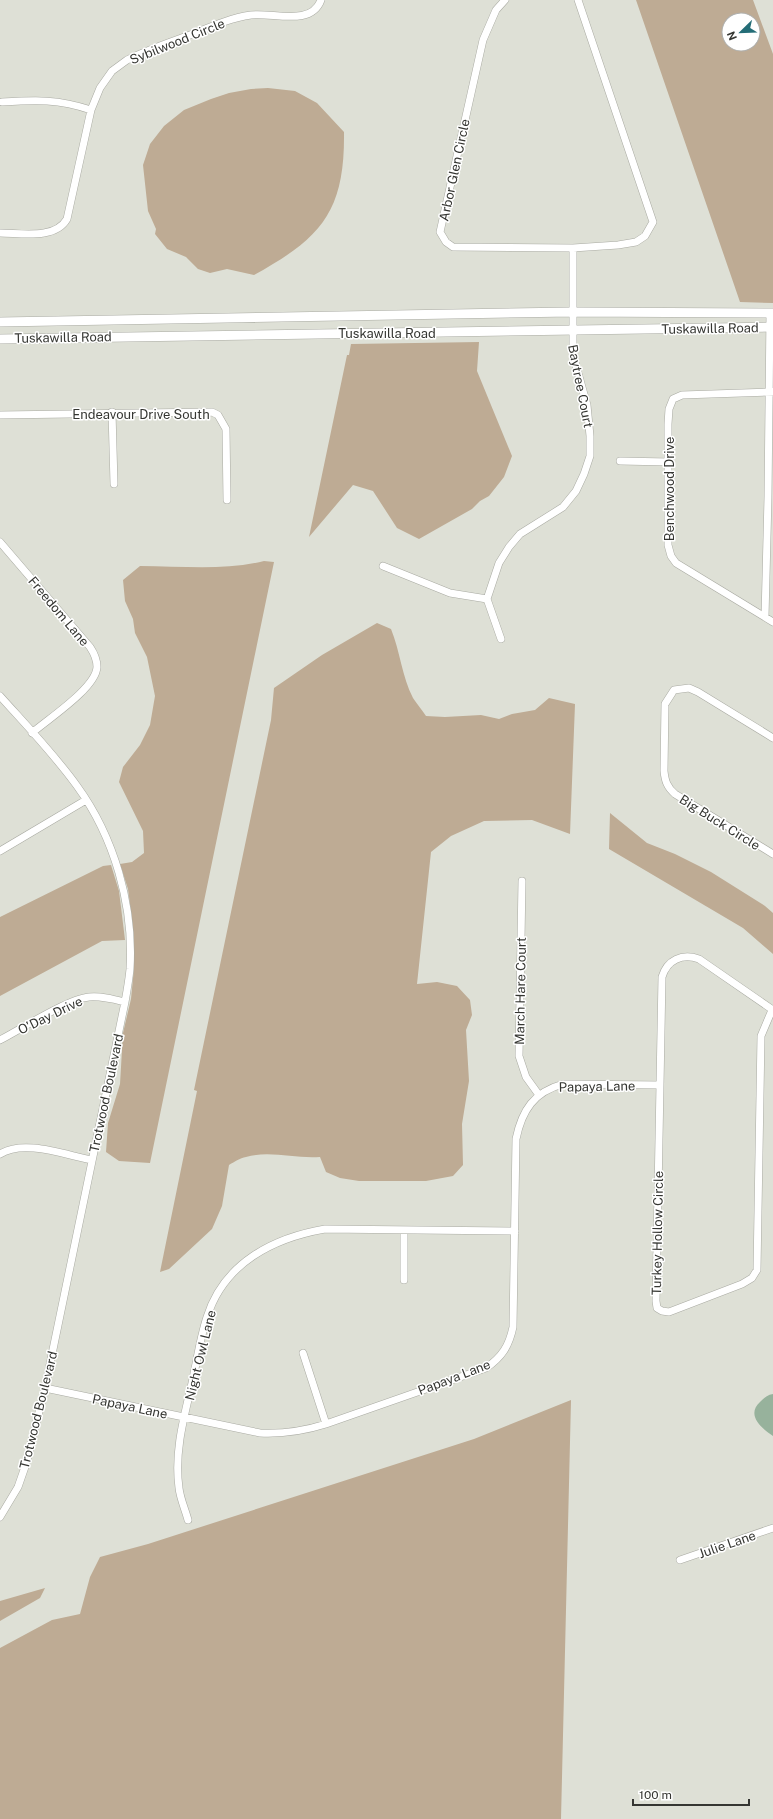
<svg xmlns="http://www.w3.org/2000/svg" width="773" height="1819" font-family="'Public Sans',sans-serif">
<style>
.green{fill:#beab94;fill-rule:evenodd}
.water{fill:#97b29c}
.lines{fill:none;stroke-linecap:round;stroke-linejoin:round}
.street-casing{stroke:#a9aaa2;stroke-width:8}
.secondary-casing{stroke:#a9aaa2;stroke-width:10}
.street{stroke:#fff;stroke-width:7}
.secondary{stroke:#fff;stroke-width:9}
.labels{text-anchor:middle;stroke-width:3;stroke-linejoin:round;paint-order:stroke}
.street-label{font-size:13px;fill:#353632;stroke:#fff}
</style>
<rect width="100%" height="100%" fill="#dee0d6"/>
<path class="green" d="M 636,0 L 753,0 L 773,54 L 773,303 L 740,302 ZM 729,20 L 753,20 L 753,44 L 729,44 Z
M 268,88 L 295,91 L 317,103 L 344,132 C 345,212 321,238 254,275 L 227,269 L 210,273 L 198,269 L 186,257 L 167,249 L 155,234 L 156,229 L 148,211 L 143,165 L 150,144 L 164,126 L 184,110 L 211,99 L 229,93 L 251,89 Z
M 479,342 L 477,371 L 512,456 L 504,477 L 489,496 L 480,501 L 472,509 L 419,539 L 397,528 L 373,491 L 353,485 L 309,537 L 347,355 L 349,355 L 351,344 Z
M 264,561 L 274,562 L 150,1163 L 119,1161 L 106,1152 L 108,1123 L 120,1084 L 123,1033 L 131,999 L 134,968 L 133,927 L 128,889 L 120,864 L 132,862 L 144,853 L 143,831 L 119,782 L 123,767 L 140,745 L 150,725 L 155,696 L 147,657 L 135,633 L 133,619 L 125,601 L 123,580 L 140,566 C 181,566 224,571 264,561 Z
M 377,623 L 391,629 C 400,651 402,677 413,698 C 417,704 422,710 426,716 L 445,717 L 481,715 L 499,719 L 512,714 L 535,710 L 549,698 L 575,704 L 570,834 L 532,820 L 484,821 L 451,836 L 431,852 L 417,984 L 437,982 L 457,986 L 470,1000 L 472,1015 L 466,1030 L 469,1081 L 462,1124 L 463,1165 L 453,1176 L 426,1181 L 359,1181 L 340,1178 L 326,1172 L 320,1157 C 295,1159 270,1150 246,1157 C 240,1158 234,1162 229,1165 L 222,1206 L 212,1229 L 169,1269 L 160,1272 L 197,1091 L 194,1090 L 271,720 L 274,688 L 322,655 Z
M 610,813 L 647,843 L 675,854 L 711,872 L 765,906 L 773,913 L 773,954 L 743,928 L 609,849 Z
M 111,865 L 119,891 L 125,940 L 102,941 L 0,996 L 0,917 L 103,866 Z
M 571,1400 L 561,1819 L 0,1819 L 0,1648 L 52,1620 L 80,1614 L 90,1577 L 100,1557 L 148,1544 L 474,1439 Z
M 45,1588 L 40,1598 L 0,1621 L 0,1601 Z"/>
<path class="water" d="M 773,1394 L 773,1436 C 761,1428 746,1415 760,1402 C 764,1398 767,1395 773,1394 Z"/>
<g class="lines">
<g class="street-casing">
<path id="street" d="M 505,0 L 496,10 L 483,40 L 440,232 L 446,242 L 453,247 L 573,248 L 618,245 L 636,242 L 645,236 L 653,222 L 578,0
M 2,102 C 37,100 58,99 91,110
M 0,233 C 21,233 55,240 67,219 L 91,110 L 100,88 L 112,71 L 127,60 C 147,50 168,43 190,35 C 210,27 230,18 251,15 C 273,12 311,27 321,0
M 773,392 L 682,395 L 673,399 L 669,409 L 668,424 L 668,545 L 671,556 L 676,563 L 773,622
M 112,412 L 114,484
M 0,415 L 212,412 L 218,415 L 226,429 L 227,500
M 620,461 L 668,462
M 0,542 L 90,647 C 94,653 97,659 97,667 C 96,688 48,719 32,733
M 383,566 L 450,593 L 487,599
M 765,617 L 768,497 L 770,313
M 501,639 L 487,599 L 499,563 L 509,547 L 520,534 L 563,507 L 576,491 L 584,474 L 590,456 L 590,436 L 587,405 L 573,355 L 573,248
M 0,696 C 26,725 54,754 77,786 C 114,837 134,905 130,969 C 129,980 127,991 125,1002 L 45,1388 L 26,1464 L 18,1487 L 0,1517
M 773,738 L 698,692 L 689,688 L 674,690 L 665,704 L 664,771 C 665,781 667,787 675,794 L 773,854
M 0,851 L 86,800
M 522,881 L 519,1056 L 526,1077 L 539,1095
M 772,1010 L 761,1036 L 757,1270 L 752,1278 L 742,1284 L 669,1312 L 662,1311 L 657,1308 L 656,1301 L 662,977 C 667,960 682,953 699,959 L 773,1010
M 0,1040 C 21,1029 68,999 89,997 C 102,996 113,999 125,1002
M 0,1154 C 24,1139 65,1155 92,1160
M 404,1280 L 404,1230
M 303,1353 L 326,1424
M 45,1388 L 260,1433 C 283,1434 304,1431 326,1424 L 486,1368 C 502,1357 509,1346 513,1327 L 516,1139 C 522,1110 534,1092 563,1084 L 660,1085
M 188,1520 C 185,1509 180,1498 179,1488 C 174,1452 184,1417 192,1383 C 197,1361 200,1338 207,1317 C 224,1263 273,1238 325,1229 L 515,1231
M 680,1560 L 773,1528"/>
</g>
<g class="secondary-casing">
<path id="secondary" d="M 0,322 L 572,312 L 773,313
M 0,339 L 773,327"/>
</g>
<use href="#street" class="street"/>
<use href="#secondary" class="secondary"/>
</g>
<g class="labels">
<g class="street-label">
<text transform="translate(177 41) rotate(-22)" y="5">Sybilwood Circle</text>
<text transform="translate(454 170) rotate(-78)" y="5">Arbor Glen Circle</text>
<text transform="translate(710 328) rotate(-1)" y="5">Tuskawilla Road</text>
<text x="387" y="338">Tuskawilla Road</text>
<text transform="translate(63 337) rotate(-1)" y="5">Tuskawilla Road</text>
<text transform="translate(581 386) rotate(79)" y="5">Baytree Court</text>
<text x="141" y="419">Endeavour Drive South</text>
<text transform="translate(669 489) rotate(-90)" y="5">Benchwood Drive</text>
<text transform="translate(59 611) rotate(50)" y="5">Freedom Lane</text>
<text transform="translate(720 822) rotate(32)" y="5">Big Buck Circle</text>
<text transform="translate(520 991) rotate(-89)" y="5">March Hare Court</text>
<text transform="translate(50 1015) rotate(-26)" y="5">O'Day Drive</text>
<text transform="translate(597 1086) rotate(-1)" y="5">Papaya Lane</text>
<text transform="translate(106 1093) rotate(-78)" y="5">Trotwood Boulevard</text>
<text transform="translate(657 1233) rotate(-89)" y="5">Turkey Hollow Circle</text>
<text transform="translate(200 1355) rotate(-76)" y="5">Night Owl Lane</text>
<text transform="translate(454 1377) rotate(-21)" y="5">Papaya Lane</text>
<text transform="translate(130 1406) rotate(12)" y="5">Papaya Lane</text>
<text transform="translate(38 1410) rotate(-76)" y="5">Trotwood Boulevard</text>
<text transform="translate(727 1544) rotate(-19)" y="5">Julie Lane</text>
</g>
</g>
<g transform="translate(741 32) rotate(247)"><circle r="19" fill="#ffffff" stroke="#aeafad"/>
<path d="M0-3L7 15L0 10L-7 15Z" fill="#246d77"/>
<text y="-6" font-size="11" font-weight="bold" text-anchor="middle" fill="#353632">N</text>
</g>
<path d="M633 1799v6h116v-6" fill="none" stroke="#353632" stroke-width="2"/>
<text x="639" y="1799" font-size="12" fill="#353632" stroke="#ffffff" stroke-width="3" paint-order="stroke">100 m</text>
</svg>
